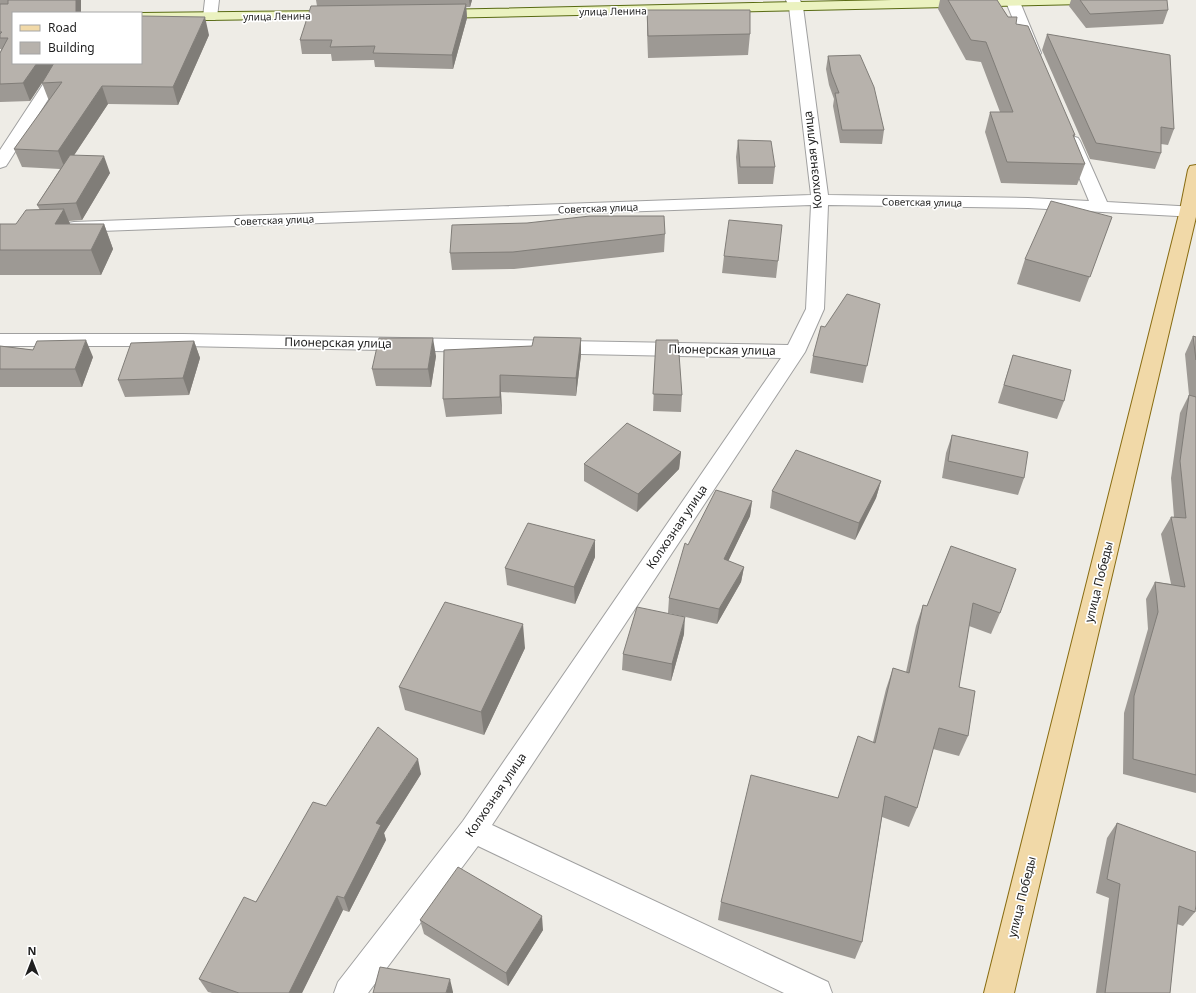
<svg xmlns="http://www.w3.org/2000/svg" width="1196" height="993" font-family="'Noto Sans',sans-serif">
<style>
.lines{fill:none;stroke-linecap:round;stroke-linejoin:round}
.street-casing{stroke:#a0a0a0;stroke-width:2}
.secondary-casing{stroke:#586a12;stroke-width:2}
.primary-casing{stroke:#886c11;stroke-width:2}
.street{fill:#fff;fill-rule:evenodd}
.secondary{fill:#ebf2c0;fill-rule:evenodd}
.primary{fill:#f1d9a8;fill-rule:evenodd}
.wall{fill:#9d9994}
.shaded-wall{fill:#807d78}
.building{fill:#b7b2ac;stroke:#807d78}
.labels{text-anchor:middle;stroke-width:3.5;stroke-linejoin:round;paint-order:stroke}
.far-street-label{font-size:10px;fill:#1f1f1f;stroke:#fff}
.street-label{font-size:12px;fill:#1f1f1f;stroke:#fff}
</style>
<rect width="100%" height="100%" fill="#eeece6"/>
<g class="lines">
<g class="street-casing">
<path id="street" d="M 205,0 L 219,0 L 217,17 L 215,20 L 205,20 L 203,17 Z
M 786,0 L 800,0 L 803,7 L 828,195 L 1028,198 L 1089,201 L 1064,141 L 1066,138 L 1072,136 L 1078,138 L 1080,141 L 1107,202 L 1196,207 L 1196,217 L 1028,208 L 828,205 L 824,309 L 805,352 L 492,825 L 828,982 L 832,993 L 784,993 L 478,846 L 368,993 L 334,993 L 338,982 L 463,821 L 781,358 L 183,346 L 0,346 L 0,334 L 183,334 L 788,345 L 806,309 L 811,205 L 74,232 L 68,231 L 65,227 L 68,223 L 74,222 L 811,195 L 789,7 Z
M 1007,0 L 1019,0 L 1020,2 L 1041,53 L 1039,56 L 1029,56 L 1027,53 L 1006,2 Z
M 57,63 L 71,63 L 8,163 L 6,166 L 0,168 L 0,150 Z"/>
</g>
<g class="secondary-casing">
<path id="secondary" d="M 892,0 L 1091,0 L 1089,3 L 1084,4 L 436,18 L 431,17 L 429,14 L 431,11 L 436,10 Z
M 338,11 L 343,12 L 345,15 L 343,18 L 141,21 L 140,13 Z"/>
</g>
<g class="primary-casing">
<path id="primary" d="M 1196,165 L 1196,217 L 1014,993 L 984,993 L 1180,210 L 1188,170 L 1190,166 Z"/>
</g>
<use href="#street" class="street"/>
<use href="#secondary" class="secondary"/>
<use href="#primary" class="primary"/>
</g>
<path class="wall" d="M 0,0 L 81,0 L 81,13 L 13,63 L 141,63 L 209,35 L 178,105 L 108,104 L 74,155 L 110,173 L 82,220 L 69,221 L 70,224 L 104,224 L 113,249 L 101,275 L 0,275 L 0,224 L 16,224 L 40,210 L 37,205 L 60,169 L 22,167 L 14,149 L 49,101 L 42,83 L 30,101 L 0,102 L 0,53 L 1,50 L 1,49 L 0,49 Z
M 316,0 L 472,0 L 470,7 L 466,7 L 467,18 L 453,69 L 375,67 L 374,60 L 332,61 L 331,54 L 302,54 L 300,40 L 317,6 Z
M 940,0 L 997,0 L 1008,17 L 1016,24 L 1075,135 L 1074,138 L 1085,164 L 1077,185 L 1001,183 L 985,132 L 990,112 L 1000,112 L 981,62 L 966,60 L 938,9 Z
M 1071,0 L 1080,0 L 1168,10 L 1163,24 L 1086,28 L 1069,6 Z
M 647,10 L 750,34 L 748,55 L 648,58 L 647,31 Z
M 1047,34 L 1174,129 L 1168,145 L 1161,144 L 1161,153 L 1155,169 L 1090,159 L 1042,50 Z
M 828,56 L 884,130 L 882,144 L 840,143 L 833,106 L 834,99 L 829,85 L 826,69 Z
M 738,140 L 775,167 L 773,184 L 738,184 L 736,157 Z
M 1112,217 L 1080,302 L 1017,284 L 1025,259 Z
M 665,234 L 664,252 L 514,269 L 452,270 L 450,253 Z
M 724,256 L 778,261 L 776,278 L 722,273 Z
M 880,304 L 863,383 L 810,373 L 813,356 L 825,327 Z
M 1193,336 L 1196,337 L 1196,793 L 1123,774 L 1124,713 L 1148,629 L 1146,599 L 1155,582 L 1171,584 L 1161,534 L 1171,517 L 1174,517 L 1171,478 L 1180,413 L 1189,395 L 1185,354 Z
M 581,338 L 581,355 L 576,396 L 501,392 L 502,414 L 446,417 L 443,399 L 532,346 Z
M 656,340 L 682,395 L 681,412 L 653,411 Z
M 194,341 L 200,358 L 189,395 L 125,397 L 118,380 Z
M 0,346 L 93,357 L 82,387 L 0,387 Z
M 1013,355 L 1064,401 L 1057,419 L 998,403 Z
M 436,356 L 431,387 L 376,386 L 372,369 Z
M 952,435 L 1024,478 L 1018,495 L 942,478 L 946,453 Z
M 681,452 L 679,469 L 637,512 L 584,481 L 584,464 Z
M 881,481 L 876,498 L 855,540 L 770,508 L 772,491 Z
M 752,501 L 750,516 L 728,561 L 744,567 L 741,582 L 717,624 L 668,613 L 669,598 L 688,545 Z
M 951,546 L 1000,613 L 991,634 L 969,626 L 959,687 L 968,736 L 959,756 L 933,749 L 917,808 L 909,827 L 882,817 L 862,942 L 855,959 L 718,920 L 721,902 L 838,798 L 873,742 L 886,689 L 893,668 L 906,672 L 916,626 L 923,605 L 927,606 Z
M 595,557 L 575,604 L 507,585 L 505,568 Z
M 684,634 L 671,681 L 622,670 L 623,654 Z
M 525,648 L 484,735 L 405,710 L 399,687 Z
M 421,774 L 384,833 L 386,840 L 349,912 L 343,910 L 302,993 L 212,993 L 208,992 L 199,979 L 326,806 Z
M 1117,823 L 1195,912 L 1183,926 L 1177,924 L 1170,993 L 1096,993 L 1109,898 L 1096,893 L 1107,838 Z
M 420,920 L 543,930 L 508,986 L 424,934 Z"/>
<path class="shaded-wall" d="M 76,0 L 81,0 L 81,13 L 76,13 Z
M 469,0 L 472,0 L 470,7 Z
M 466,4 L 467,18 L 453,69 L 452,55 Z
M 205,17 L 209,35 L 178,105 L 173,87 Z
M 37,63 L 55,63 L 30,101 L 23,83 Z
M 102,86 L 108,104 L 65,169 L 58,151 Z
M 104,156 L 110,173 L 82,220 L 76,203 Z
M 64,209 L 74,234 L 55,224 Z
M 104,224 L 113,249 L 101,275 L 91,250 Z
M 433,338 L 436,356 L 431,387 L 428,369 Z
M 581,338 L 581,355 L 576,396 L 576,378 Z
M 86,340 L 93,357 L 82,387 L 75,369 Z
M 194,341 L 200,358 L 189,395 L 183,378 Z
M 500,375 L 501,392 L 502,414 L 500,397 Z
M 681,452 L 679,469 L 637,512 L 638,494 Z
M 881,481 L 876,498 L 855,540 L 859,523 Z
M 752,501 L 750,516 L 722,574 L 724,559 Z
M 595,540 L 595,557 L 575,604 L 574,587 Z
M 744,567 L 741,582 L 717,624 L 719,609 Z
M 685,617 L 684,634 L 671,681 L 672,664 Z
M 523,624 L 525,648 L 484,735 L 481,712 Z
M 418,759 L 421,774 L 384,833 L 386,840 L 349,912 L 344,898 L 376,823 Z
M 337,896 L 343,910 L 302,993 L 289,993 Z
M 542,916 L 543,930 L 508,986 L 506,973 Z
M 450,979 L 453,992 L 453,993 L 446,993 Z"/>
<path class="building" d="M 8,0 L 76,0 L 76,13 L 13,13 L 13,63 L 37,63 L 23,83 L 0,84 L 0,53 L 8,38 L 0,38 L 0,34 L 2,32 L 0,32 L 0,4 L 8,4 Z
M 948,0 L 997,0 L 1008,17 L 1017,17 L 1016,24 L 1028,26 L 1075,135 L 1073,135 L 1085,164 L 1007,162 L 990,112 L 1013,112 L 986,42 L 971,40 Z
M 1080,0 L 1167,0 L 1168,10 L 1090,14 Z
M 466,4 L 452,55 L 373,53 L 375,46 L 330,47 L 332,40 L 300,40 L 311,6 Z
M 647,10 L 750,10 L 750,34 L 648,36 Z
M 141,16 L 205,17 L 173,87 L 102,86 L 58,151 L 14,149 L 62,82 L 42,83 L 54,63 L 141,63 Z
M 1047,34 L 1170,55 L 1174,129 L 1161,127 L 1161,153 L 1096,143 Z
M 860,55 L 874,87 L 884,130 L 842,130 L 835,93 L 839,93 L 831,72 L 828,56 Z
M 738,140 L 771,141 L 775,167 L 740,167 Z
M 70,155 L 104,156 L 76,203 L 37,205 Z
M 1051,201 L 1112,217 L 1090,277 L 1025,259 Z
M 64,209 L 55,224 L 104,224 L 91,250 L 0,250 L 0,224 L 16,224 L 26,210 Z
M 590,216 L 664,216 L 665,234 L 513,252 L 450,253 L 452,225 L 527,223 Z
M 729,220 L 782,225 L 778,261 L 724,256 Z
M 847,294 L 880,304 L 867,366 L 813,356 L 821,326 L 825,327 Z
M 1193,336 L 1196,337 L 1196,360 Z
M 534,337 L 581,338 L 576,378 L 500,375 L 500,397 L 443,399 L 444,350 L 532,346 Z
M 379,338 L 433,338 L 428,369 L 372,369 Z
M 86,340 L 75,369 L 0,369 L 0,346 L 33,350 L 37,341 Z
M 656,340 L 678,340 L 682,395 L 653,394 Z
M 194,341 L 183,378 L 118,380 L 131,343 Z
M 1013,355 L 1071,370 L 1064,401 L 1004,385 Z
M 1189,395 L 1196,397 L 1196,775 L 1133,759 L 1134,696 L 1158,612 L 1155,582 L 1185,587 L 1171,517 L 1186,518 L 1180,461 Z
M 627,423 L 681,452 L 638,494 L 584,464 Z
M 952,435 L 1028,452 L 1024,478 L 948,461 Z
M 796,450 L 881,481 L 859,523 L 772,491 Z
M 716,490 L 752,501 L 724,559 L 744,567 L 719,609 L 669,598 L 685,543 L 688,545 Z
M 528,523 L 595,540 L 574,587 L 505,568 Z
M 951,546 L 1016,569 L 1000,613 L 973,603 L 959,687 L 975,691 L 968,736 L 939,728 L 917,808 L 885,796 L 862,942 L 721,902 L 751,775 L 838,798 L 858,736 L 875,743 L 893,668 L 909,673 L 923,605 L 927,606 Z
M 445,602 L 523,624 L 481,712 L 399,687 Z
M 637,607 L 685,617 L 672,664 L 623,654 Z
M 378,727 L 418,759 L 376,823 L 381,825 L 344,898 L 337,896 L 289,993 L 239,993 L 199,979 L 244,897 L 256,902 L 313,802 L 326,806 Z
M 1117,823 L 1196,852 L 1196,905 L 1195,912 L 1179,906 L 1170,993 L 1105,993 L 1120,884 L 1107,879 Z
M 458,867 L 542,916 L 506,973 L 420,920 Z
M 380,967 L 450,979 L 446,993 L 373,993 Z"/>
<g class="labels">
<g class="far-street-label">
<text transform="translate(613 11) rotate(-1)" y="4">улица Ленина</text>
<text transform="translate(277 16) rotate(-1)" y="4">улица Ленина</text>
<text transform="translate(922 202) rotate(1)" y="4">Советская улица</text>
<text transform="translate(598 208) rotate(-2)" y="4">Советская улица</text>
<text transform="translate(274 220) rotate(-2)" y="4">Советская улица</text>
</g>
<g class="street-label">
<text transform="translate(813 160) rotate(-96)" y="4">Колхозная улица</text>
<text transform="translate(338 343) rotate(1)" y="4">Пионерская улица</text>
<text transform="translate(722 350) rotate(1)" y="4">Пионерская улица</text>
<text transform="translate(677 527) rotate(-56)" y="4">Колхозная улица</text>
<text transform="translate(1099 582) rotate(-76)" y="4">улица Победы</text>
<text transform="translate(496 795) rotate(-56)" y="4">Колхозная улица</text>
<text transform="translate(1022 897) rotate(-76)" y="4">улица Победы</text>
</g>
</g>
<rect x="12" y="12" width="130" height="52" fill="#ffffff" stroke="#a5a5a5"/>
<rect x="20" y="25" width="20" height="6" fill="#f1d9a8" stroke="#a5a5a5"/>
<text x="48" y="32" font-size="12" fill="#1f1f1f">Road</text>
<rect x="20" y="42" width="20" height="12" fill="#b7b2ac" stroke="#a5a5a5"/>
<text x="48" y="52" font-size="12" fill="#1f1f1f">Building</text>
<g transform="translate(32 961)" stroke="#ffffff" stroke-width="3" paint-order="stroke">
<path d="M0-3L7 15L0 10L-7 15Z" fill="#1f1f1f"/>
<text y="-6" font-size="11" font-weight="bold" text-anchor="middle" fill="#1f1f1f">N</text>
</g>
</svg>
